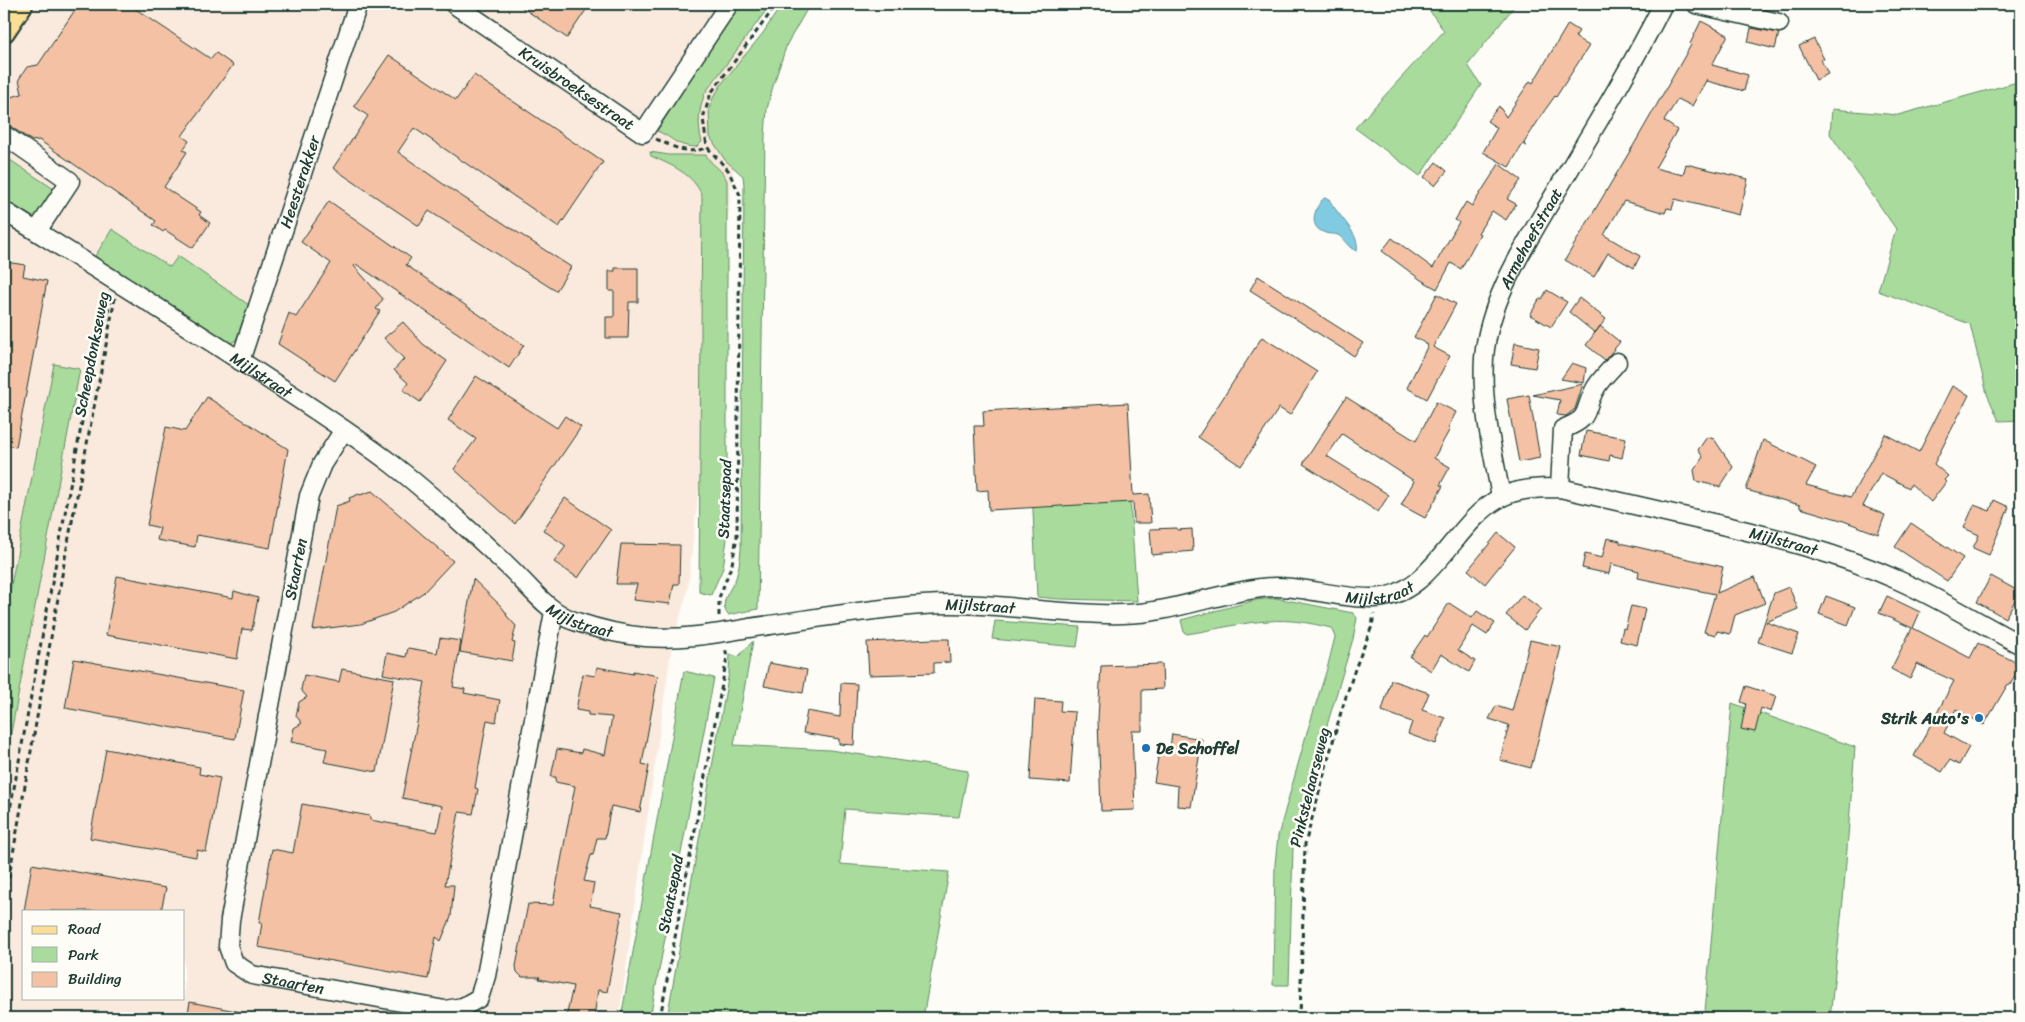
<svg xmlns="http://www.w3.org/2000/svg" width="2025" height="1022" font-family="Sriracha,sans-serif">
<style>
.built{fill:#faeade;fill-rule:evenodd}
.green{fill:#a9db9c;stroke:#648c68}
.water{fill:#81cbe2;stroke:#5a929c}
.building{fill:#f4c1a4;stroke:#1f3d34}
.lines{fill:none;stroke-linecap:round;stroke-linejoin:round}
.minor-casing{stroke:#1f3d34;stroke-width:21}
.major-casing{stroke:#1f3d34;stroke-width:25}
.path{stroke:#1f3d34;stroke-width:3;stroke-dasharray:5 4;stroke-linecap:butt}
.minor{stroke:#fdfcf7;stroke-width:18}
.major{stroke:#fcde96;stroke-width:21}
.poi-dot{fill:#1f6fb2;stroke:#fdfcf7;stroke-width:2}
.labels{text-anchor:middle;stroke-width:5;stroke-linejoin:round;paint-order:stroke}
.street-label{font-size:16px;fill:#1f3d34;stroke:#fdfcf7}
.poi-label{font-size:16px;font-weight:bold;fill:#1f3d34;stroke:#fdfcf7;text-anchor:end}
</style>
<rect width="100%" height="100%" fill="#fdfcf7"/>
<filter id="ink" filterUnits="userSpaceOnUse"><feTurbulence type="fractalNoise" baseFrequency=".02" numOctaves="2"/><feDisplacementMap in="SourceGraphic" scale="10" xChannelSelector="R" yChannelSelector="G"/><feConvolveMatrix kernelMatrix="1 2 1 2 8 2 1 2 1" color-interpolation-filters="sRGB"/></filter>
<g filter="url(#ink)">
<path class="built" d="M 4,4 L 751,4 L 688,588 L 671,651 L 619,1018 L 4,1018 ZM 24,911 L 184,911 L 184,998 L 24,998 Z"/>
<path class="green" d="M 738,4 L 771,4 L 705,93 C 699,109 697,125 702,142 L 696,147 C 675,146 674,138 657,131 Z
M 782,4 L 810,4 L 787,44 L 773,86 L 767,109 L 765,135 L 758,609 L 728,615 C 718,602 731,590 736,578 C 739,569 740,559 741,550 L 744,185 L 743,176 L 725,160 L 710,137 L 709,109 L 713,98 L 723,82 L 763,33 Z
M 1425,4 L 1516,4 L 1468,65 L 1481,85 L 1420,176 L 1355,128 L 1444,31 Z
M 2021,81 L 2021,420 L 1999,421 L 1987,394 L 1970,324 L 1878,291 L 1896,229 L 1830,134 L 1832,109 L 1898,115 Z
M 650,152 L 669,155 L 706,155 C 712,166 723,169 727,181 L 727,539 L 723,568 L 711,595 L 699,592 L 702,196 C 694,174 671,165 651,156 Z
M 4,156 L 69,199 L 50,230 L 4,201 Z
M 112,229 L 170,267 L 178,256 L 249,305 L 236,340 L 231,343 L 226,342 L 94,258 Z
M 54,364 L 80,369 L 4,770 L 4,621 Z
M 1129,484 L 1137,601 L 1058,599 L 1037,597 L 1032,489 Z
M 1276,598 L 1353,613 L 1357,618 L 1353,639 L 1296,828 L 1293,848 L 1289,985 L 1273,985 L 1275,864 L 1278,836 L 1307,732 L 1327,669 L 1335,637 L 1331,628 C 1311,623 1289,619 1269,621 C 1242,622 1214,630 1187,634 L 1184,632 L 1181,620 L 1256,600 Z
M 995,621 L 1080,627 L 1077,647 L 992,639 Z
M 753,641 L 734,745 L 830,750 L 968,771 L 959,817 L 845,809 L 840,864 L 949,872 L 923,1018 L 667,1018 L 729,672 L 730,654 L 738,657 Z
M 684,671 L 714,678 L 650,1018 L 621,1018 Z
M 1732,703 L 1855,747 L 1843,900 L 1830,1018 L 1778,1018 L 1705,1012 Z"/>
<path class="water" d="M 1324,198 L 1329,199 C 1336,214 1361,234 1357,251 C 1347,248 1346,240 1338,235 C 1334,233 1328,235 1323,232 C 1307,225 1316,206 1324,198 Z"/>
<path class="building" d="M 79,4 L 128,4 L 211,59 L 216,53 L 233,65 L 182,136 L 189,141 L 183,150 L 187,152 L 164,187 L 201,212 L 199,215 L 210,223 L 193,248 L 165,230 L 163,232 L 153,225 L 156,221 L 39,140 L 32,141 L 10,126 L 4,125 L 4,102 L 7,98 L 22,94 L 19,79 L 27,67 L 38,65 Z
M 517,4 L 590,4 L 567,38 Z
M 1701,21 L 1728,35 L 1712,65 L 1748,75 L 1744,91 L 1707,81 L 1707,79 L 1692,106 L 1678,99 L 1664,121 L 1677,130 L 1655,168 L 1683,175 L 1686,164 L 1748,179 L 1739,215 L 1675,199 L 1672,209 L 1667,208 L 1665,213 L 1624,201 L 1604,235 L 1640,256 L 1634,268 L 1608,253 L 1594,277 L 1565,260 L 1636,141 L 1691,45 L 1690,44 Z
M 1568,24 L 1579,31 L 1575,37 L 1589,46 L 1556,97 L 1555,96 L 1545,110 L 1524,143 L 1527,146 L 1523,144 L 1509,167 L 1483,152 L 1497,128 L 1487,121 L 1499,106 L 1506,117 L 1530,81 L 1533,83 Z
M 1751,28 L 1779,33 L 1775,49 L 1748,42 Z
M 1814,39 L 1824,59 L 1821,60 L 1828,74 L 1816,80 L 1799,46 Z
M 389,55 L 456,100 L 474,75 L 603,162 L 559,227 L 414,128 L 398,152 L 446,186 L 571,267 L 556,291 L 429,211 L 419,226 L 333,168 L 368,116 L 354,106 Z
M 1436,162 L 1447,171 L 1435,186 L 1424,177 Z
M 1499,164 L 1521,180 L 1507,199 L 1516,204 L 1506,220 L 1492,211 L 1478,233 L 1480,234 L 1461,269 L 1451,263 L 1437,289 L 1421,280 L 1382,251 L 1392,238 L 1433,268 L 1459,222 L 1455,220 L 1466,202 L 1472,206 Z
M 329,201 L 411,258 L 406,265 L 524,345 L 509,368 L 356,264 L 354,266 L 383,299 L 376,309 L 380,311 L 335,381 L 278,344 L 289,313 L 296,317 L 331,263 L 301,242 Z
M 6,262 L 25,265 L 23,276 L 47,281 L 16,447 L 4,445 L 4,272 Z
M 615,268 L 638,268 L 638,302 L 629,302 L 628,338 L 606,338 L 606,317 L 614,317 L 614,291 L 609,291 L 609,271 L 615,271 Z
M 1258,276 L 1363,343 L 1354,356 L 1250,290 Z
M 1547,290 L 1567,302 L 1551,327 L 1530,315 L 1540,298 L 1542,299 Z
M 1437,294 L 1456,304 L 1433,347 L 1450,356 L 1427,399 L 1407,388 L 1428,345 L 1414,337 Z
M 1579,298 L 1606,319 L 1595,333 L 1569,312 Z
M 403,322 L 423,344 L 447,361 L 420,402 L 403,390 L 408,383 L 394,370 L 404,359 L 384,338 Z
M 1600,326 L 1620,342 L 1605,360 L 1586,345 Z
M 1262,337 L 1317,372 L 1290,415 L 1279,408 L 1241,466 L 1198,437 Z
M 1515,343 L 1539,348 L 1535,368 L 1511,364 Z
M 1572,363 L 1586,368 L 1584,383 L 1561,379 Z
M 476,376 L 557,428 L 565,416 L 581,427 L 515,524 L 454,469 L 476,439 L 448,420 Z
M 1583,384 L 1575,409 L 1566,416 L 1557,415 L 1560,400 L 1533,395 Z
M 1952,386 L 1969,395 L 1934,464 L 1948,476 L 1944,480 L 1946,482 L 1931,502 L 1911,484 L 1909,488 L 1881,473 L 1863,506 L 1885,515 L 1878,534 L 1841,520 L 1800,508 L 1800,505 L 1746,490 L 1763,440 L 1816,467 L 1806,485 L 1851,497 L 1885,434 L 1919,452 Z
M 1529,395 L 1540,458 L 1519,462 L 1507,399 Z
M 207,397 L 288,449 L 270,548 L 197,535 L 195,547 L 157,540 L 160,528 L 147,525 L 166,427 L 185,431 Z
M 1346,397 L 1416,441 L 1436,402 L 1456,412 L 1448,428 L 1450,429 L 1434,458 L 1450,467 L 1440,485 L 1443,486 L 1425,518 L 1401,505 L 1414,481 L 1342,434 L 1327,456 L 1389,495 L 1378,512 L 1303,464 Z
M 1128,403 L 1133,495 L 1149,494 L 1151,523 L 1134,523 L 1133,502 L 989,510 L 988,490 L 977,491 L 974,426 L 984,426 L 983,411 Z
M 1586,431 L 1626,438 L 1622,458 L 1610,455 L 1609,461 L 1581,455 Z
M 1707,437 L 1714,439 L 1733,467 L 1720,487 L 1696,481 L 1694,470 L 1703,457 L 1698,450 Z
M 372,491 L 453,561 L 424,592 L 394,612 L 361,624 L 313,630 L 336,506 L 350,501 L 349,498 L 359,494 L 360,495 Z
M 565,498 L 611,530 L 578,578 L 554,562 L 566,546 L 543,530 Z
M 1994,500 L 2009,507 L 1989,555 L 1973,548 L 1979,535 L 1964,528 L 1974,505 L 1990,511 Z
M 1911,523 L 1963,558 L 1947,581 L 1895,547 Z
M 1177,528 L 1177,530 L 1192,529 L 1193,551 L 1152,555 L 1150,529 Z
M 1498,533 L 1515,547 L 1485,584 L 1468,570 Z
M 1607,538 L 1620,541 L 1620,543 L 1723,567 L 1717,593 L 1755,577 L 1765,603 L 1735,615 L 1730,634 L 1717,631 L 1716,635 L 1704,632 L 1715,594 L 1638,578 L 1639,571 L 1611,564 L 1609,574 L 1582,568 L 1585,554 L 1602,558 Z
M 621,544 L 680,545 L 679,584 L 674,584 L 670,604 L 633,600 L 637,584 L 616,584 Z
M 117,576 L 233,598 L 234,591 L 258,598 L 252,630 L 242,629 L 237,659 L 106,635 Z
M 1991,576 L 2020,592 L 2005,618 L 1977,602 Z
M 473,579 L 501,606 L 507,614 L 506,615 L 516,626 L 512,642 L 515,643 L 512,661 L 460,652 Z
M 1789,587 L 1798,609 L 1766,622 L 1799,634 L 1792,653 L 1758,642 L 1774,593 Z
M 1522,595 L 1541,609 L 1525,630 L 1506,615 Z
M 1826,596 L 1855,607 L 1848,625 L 1819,614 Z
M 1887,596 L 1920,612 L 1913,628 L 1970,658 L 1978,643 L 2021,665 L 2010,685 L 2008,684 L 1984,725 L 1956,709 L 1944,733 L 1969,747 L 1959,765 L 1950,760 L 1942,772 L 1914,756 L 1954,681 L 1917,664 L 1910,679 L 1891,669 L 1912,628 L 1879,613 Z
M 1449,603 L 1472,618 L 1477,611 L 1495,623 L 1487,635 L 1473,626 L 1458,650 L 1475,661 L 1469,672 L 1441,654 L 1431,671 L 1410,657 L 1425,635 L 1427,637 Z
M 1631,606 L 1645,609 L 1637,645 L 1620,641 L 1623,628 L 1625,629 Z
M 440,638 L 461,641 L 453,687 L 465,689 L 464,693 L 500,700 L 496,722 L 487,720 L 475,788 L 478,789 L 473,814 L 459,812 L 445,885 L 454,885 L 451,917 L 441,941 L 436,937 L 428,979 L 258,947 L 262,923 L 259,923 L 272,849 L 293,853 L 302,804 L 370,816 L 370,820 L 437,832 L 442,806 L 402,798 L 425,682 L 383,674 L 387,653 L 406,657 L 408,648 L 437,653 Z
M 934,639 L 949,639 L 950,662 L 934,663 L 934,673 L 869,675 L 867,642 Z
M 1530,640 L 1561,647 L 1531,768 L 1500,760 L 1509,725 L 1489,719 L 1496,706 L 1512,711 Z
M 74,659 L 244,690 L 235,739 L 65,708 Z
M 769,663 L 807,670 L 803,693 L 764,686 Z
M 1162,664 L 1163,689 L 1142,690 L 1142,731 L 1132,731 L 1135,810 L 1101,811 L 1098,719 L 1101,666 Z
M 597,667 L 633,674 L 633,671 L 658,676 L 642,764 L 649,766 L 640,812 L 611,806 L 605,838 L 597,838 L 593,855 L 591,855 L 584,881 L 594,883 L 590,906 L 622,912 L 607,992 L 598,990 L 594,1017 L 588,1015 L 587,1018 L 566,1018 L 573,986 L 539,979 L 540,977 L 522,977 L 517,972 L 516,966 L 528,904 L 553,905 L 555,893 L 575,786 L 555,782 L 556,777 L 551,777 L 557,749 L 581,753 L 582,749 L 605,755 L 612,717 L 588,715 L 588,712 L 576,710 L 583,674 L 595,676 Z
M 342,669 L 394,679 L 377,772 L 324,762 L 327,749 L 291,742 L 294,728 L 302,723 L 296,716 L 299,702 L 307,697 L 301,690 L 304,675 L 339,682 Z
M 1391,680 L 1429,693 L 1422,710 L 1445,718 L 1436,744 L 1408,734 L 1412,722 L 1382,711 Z
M 841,683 L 857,684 L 854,745 L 839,744 L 839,739 L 803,733 L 807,711 L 840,717 Z
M 1746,686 L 1776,696 L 1771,712 L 1761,708 L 1755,732 L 1741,729 L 1746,704 L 1741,702 Z
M 1035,699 L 1061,701 L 1060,711 L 1075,712 L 1070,783 L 1030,780 Z
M 1172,734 L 1202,739 L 1191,807 L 1177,806 L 1178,786 L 1154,782 L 1159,752 L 1169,754 Z
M 106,749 L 200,767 L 199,774 L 220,778 L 206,852 L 197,850 L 196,857 L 90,838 Z
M 32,864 L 166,888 L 161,911 L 24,911 Z
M 190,1002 L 241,1012 L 240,1018 L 187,1018 Z"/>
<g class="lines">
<g class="minor-casing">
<g id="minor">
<path id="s1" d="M 454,4 L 643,133 L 729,4"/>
<path d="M 1696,4 L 1779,23"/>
<path d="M 4,135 L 70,181 L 37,231"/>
<path id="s2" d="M 4,211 C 90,265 177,319 262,375 C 306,404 350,432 392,464 C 433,496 472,532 510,568 C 531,588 548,613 577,622 C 598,629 623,635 645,637 C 680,640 715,634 749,628 C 807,620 865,609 923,605 C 990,600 1056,616 1123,614 C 1171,613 1214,594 1261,588 C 1298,583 1335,599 1373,598 C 1431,598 1454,522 1500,498 C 1518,488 1540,488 1560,488 C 1608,499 1656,510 1704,521 C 1771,536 1838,553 1900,581 C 1942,600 1981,624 2021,645"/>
<path id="s3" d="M 240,361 L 358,4"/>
<path id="s4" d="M 344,430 L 322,464 L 309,496 L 230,920 L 228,946 L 234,963 L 252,975 L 445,1010 L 463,1007 L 479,998 L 486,976 L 554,612"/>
<path d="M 1560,488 L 1563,429 C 1592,417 1582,414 1594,391 C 1599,380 1610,371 1617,362"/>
<path id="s5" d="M 1501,497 C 1493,451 1481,406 1484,358 C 1489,298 1527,243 1556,192 C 1593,130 1631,68 1663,4"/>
</g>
</g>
<g class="major-casing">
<path id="major" d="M 4,31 L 22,4"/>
</g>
<path class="path" d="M 656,139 C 674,147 689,156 707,147
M 719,616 L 719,598 L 732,564 L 737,536 L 740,195 L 728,170 L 707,147 L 703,118 L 711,93 L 777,4
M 2014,623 L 2021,608
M 4,842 L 94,357 L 112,297
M 4,905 L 65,558 L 115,298
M 660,1018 L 723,679 L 727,657 L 725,647
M 1300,1018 L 1305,844 L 1341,712 L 1355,669 L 1372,626 L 1374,614"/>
<use href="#minor" class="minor"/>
<use href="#major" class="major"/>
</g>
</g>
<g class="poi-dot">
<circle cx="1979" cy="718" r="5"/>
<circle cx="1146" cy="748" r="5"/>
</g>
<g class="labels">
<g class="street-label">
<text dy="6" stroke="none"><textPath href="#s1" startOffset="149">Kruisbroeksestraat</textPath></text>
<text dy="6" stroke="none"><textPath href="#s3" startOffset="189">Heesterakker</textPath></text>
<text dy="6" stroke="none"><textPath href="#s5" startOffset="270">Armehoefstraat</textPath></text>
<text transform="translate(91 354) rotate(-79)" y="6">Scheepdonkseweg</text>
<text dy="6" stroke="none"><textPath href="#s2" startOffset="305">Mijlstraat</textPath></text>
<text transform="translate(724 499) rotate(-88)" y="6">Staatsepad</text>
<text dy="6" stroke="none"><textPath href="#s2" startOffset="1969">Mijlstraat</textPath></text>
<text transform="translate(295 569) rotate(-79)" y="6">Staarten</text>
<text dy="6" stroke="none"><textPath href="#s2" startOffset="1519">Mijlstraat</textPath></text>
<text dy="6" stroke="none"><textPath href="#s2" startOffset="1115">Mijlstraat</textPath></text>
<text dy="6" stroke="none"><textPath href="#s2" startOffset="710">Mijlstraat</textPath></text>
<text transform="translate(1309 787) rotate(-76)" y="6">Pinkstelaarseweg</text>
<text transform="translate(670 894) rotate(-79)" y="6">Staatsepad</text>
<text dy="6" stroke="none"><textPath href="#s4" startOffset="614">Staarten</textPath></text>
</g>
<g class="poi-label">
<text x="1969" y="724">Strik Auto's</text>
<text x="1156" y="754" text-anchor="start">De Schoffel</text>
</g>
</g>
<rect width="2025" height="1022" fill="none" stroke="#fdfcf7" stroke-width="20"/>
<rect x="10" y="10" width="2005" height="1002" fill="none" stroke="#1f3d34" stroke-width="2" filter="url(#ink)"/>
<rect x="22" y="910" width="162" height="90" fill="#fdfcf7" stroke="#a4b0a9"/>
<rect x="32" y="926" width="25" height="8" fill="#fcde96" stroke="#a4b0a9"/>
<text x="68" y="934" font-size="15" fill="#1f3d34">Road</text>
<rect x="32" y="947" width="25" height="15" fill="#a9db9c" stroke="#a4b0a9"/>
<text x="68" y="960" font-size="15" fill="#1f3d34">Park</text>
<rect x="32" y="972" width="25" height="15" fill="#f4c1a4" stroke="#a4b0a9"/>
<text x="68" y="984" font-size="15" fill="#1f3d34">Building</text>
</svg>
